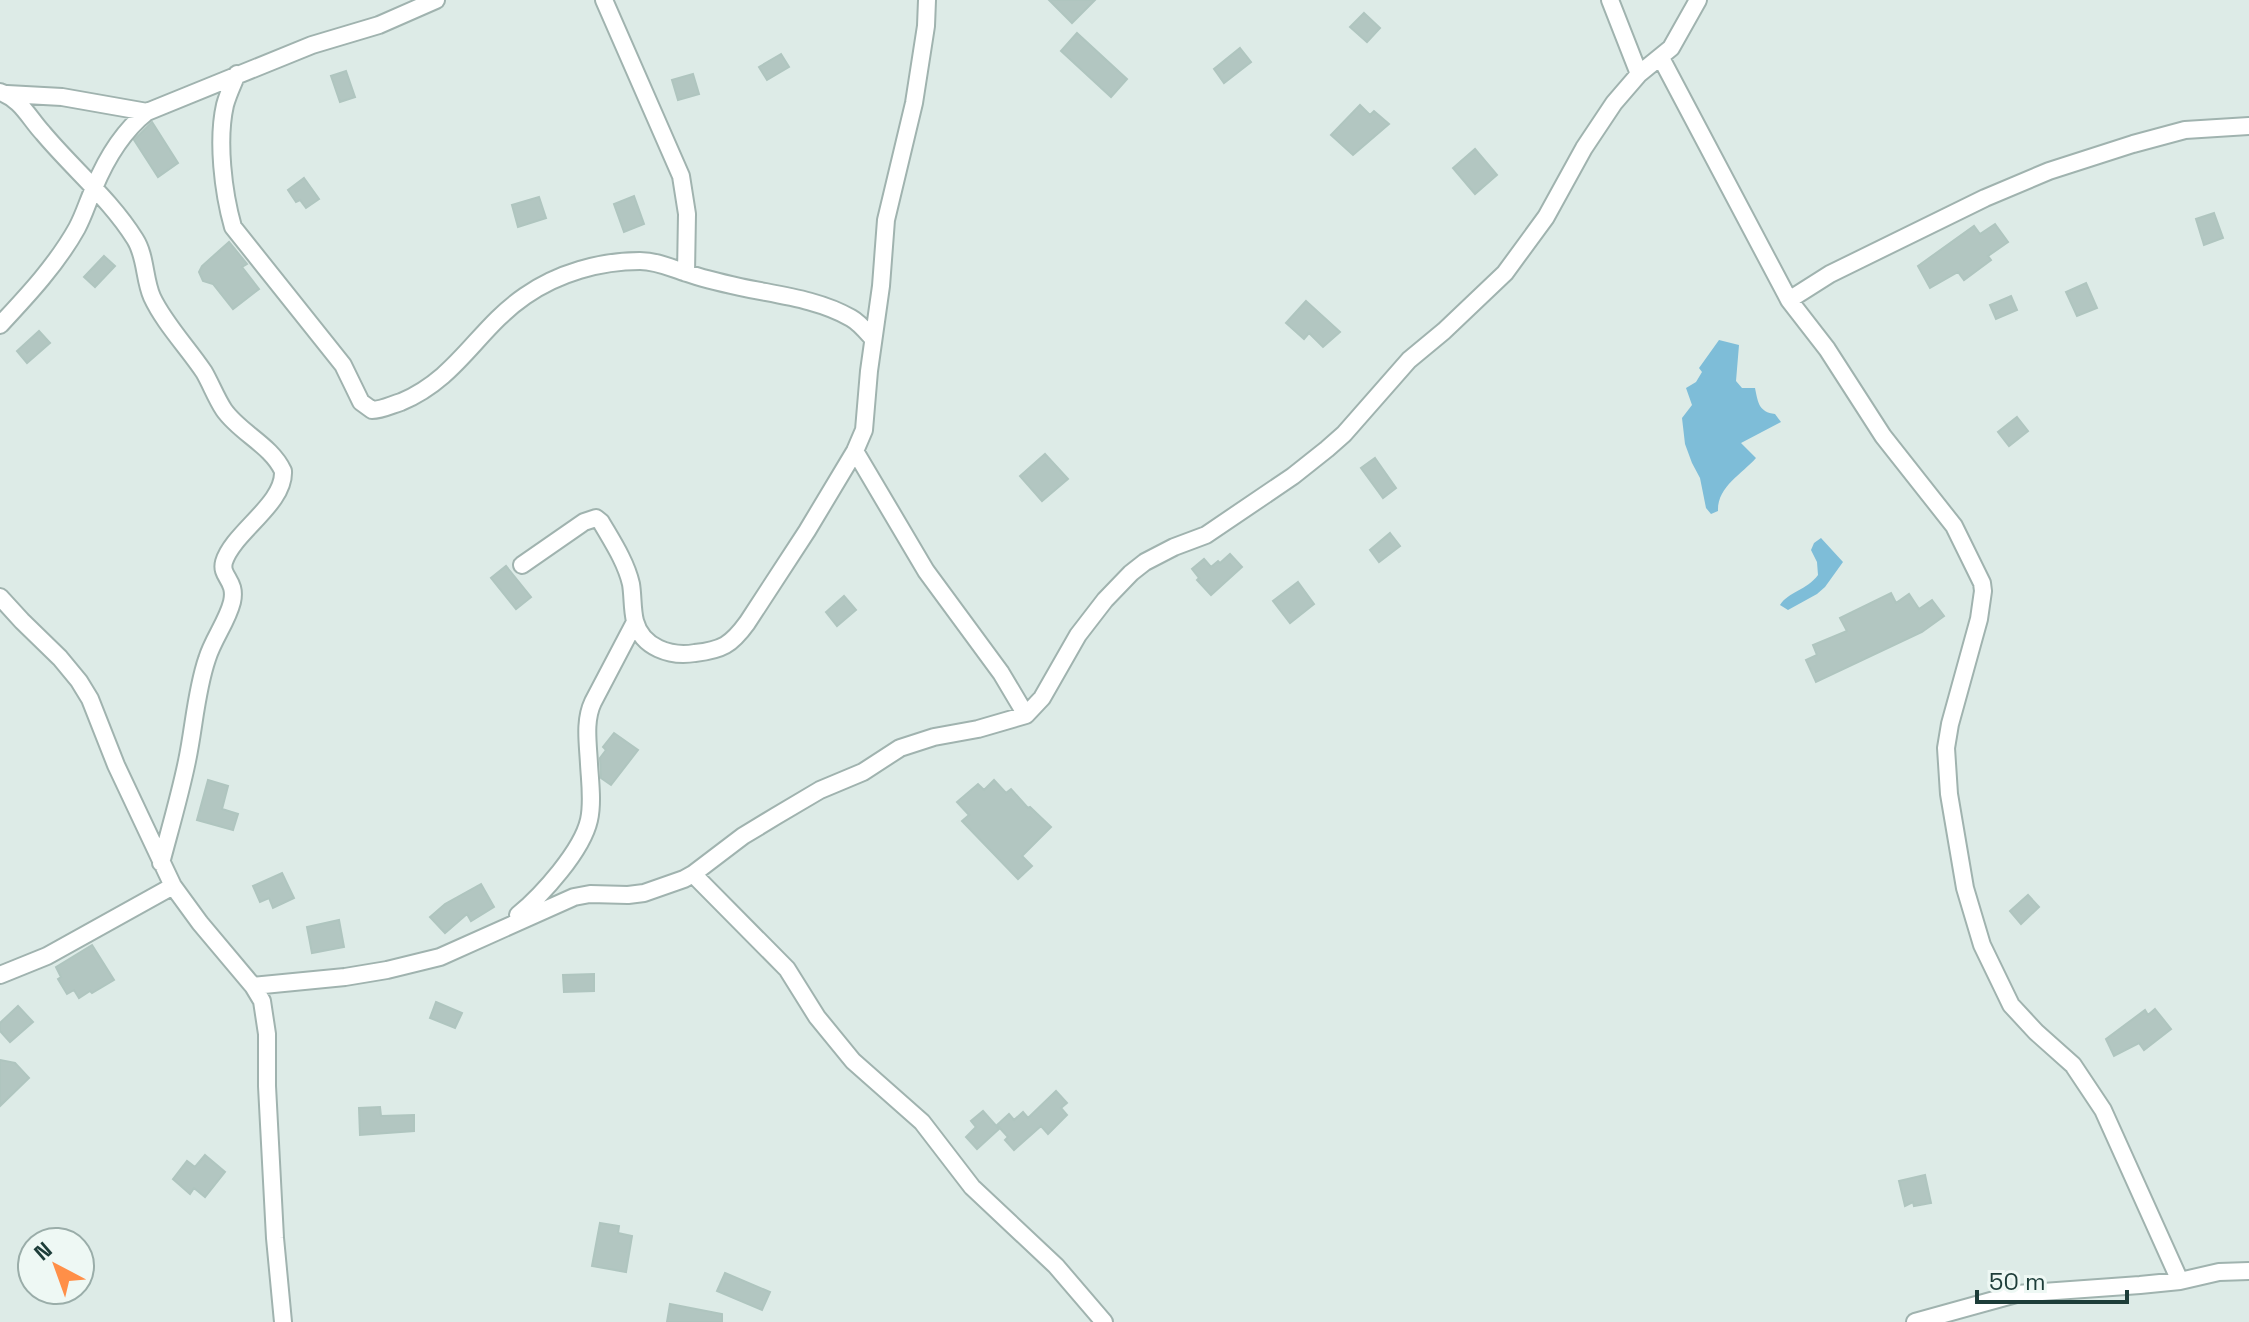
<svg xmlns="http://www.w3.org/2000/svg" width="2249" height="1322" font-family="'Space Grotesk',sans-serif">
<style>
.water{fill:#7ebdd8}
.building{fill:#b2c6c1;stroke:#afc5bf;stroke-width:2}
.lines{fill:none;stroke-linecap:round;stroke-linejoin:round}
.minor-casing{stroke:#a0b3af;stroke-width:20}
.minor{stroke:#fff;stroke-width:16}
</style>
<rect width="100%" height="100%" fill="#ddebe7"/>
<path class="water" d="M 1719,340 L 1739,345 L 1736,381 L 1742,388 L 1755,388 C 1758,403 1759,412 1775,414 L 1781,422 L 1741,443 L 1756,458 C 1742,474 1717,487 1718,511 L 1711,514 L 1706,508 L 1700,478 L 1692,463 L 1685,444 L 1682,418 L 1692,405 L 1686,388 L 1696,382 L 1702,372 L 1699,368 Z
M 1821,538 L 1843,562 L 1825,587 L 1817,594 L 1788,610 L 1780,605 C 1788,592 1807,590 1818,575 L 1817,562 L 1811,550 L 1814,543 Z"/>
<path class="building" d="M 1049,0 L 1095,0 L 1072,23 Z
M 1364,13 L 1380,28 L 1367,42 L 1350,27 Z
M 1077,33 L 1127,79 L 1111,97 L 1061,51 Z
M 1240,48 L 1251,62 L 1224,83 L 1214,69 Z
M 781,54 L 789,67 L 767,80 L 759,67 Z
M 346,71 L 355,97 L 340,102 L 331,76 Z
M 693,74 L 699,94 L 678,100 L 672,80 Z
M 1360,105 L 1370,115 L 1374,111 L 1389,124 L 1353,155 L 1331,135 Z
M 152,122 L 178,163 L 158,177 L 134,140 Z
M 1475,149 L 1497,175 L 1475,194 L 1453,168 Z
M 304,178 L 319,199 L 306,208 L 300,200 L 296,202 L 288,190 Z
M 634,196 L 644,224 L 624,232 L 614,204 Z
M 539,197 L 546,218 L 518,227 L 512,205 Z
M 2214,213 L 2223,238 L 2204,245 L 2196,219 Z
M 1995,224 L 2008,242 L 1988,256 L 1991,260 L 1964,280 L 1958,272 L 1930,288 L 1918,266 L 1974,226 L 1980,234 Z
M 229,242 L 247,264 L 242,267 L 259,289 L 233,309 L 213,284 L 203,281 L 199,272 L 202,266 Z
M 104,256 L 115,266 L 95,287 L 84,277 Z
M 2086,283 L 2097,308 L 2077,316 L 2066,292 Z
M 2011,296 L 2017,310 L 1996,319 L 1990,305 Z
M 1306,301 L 1340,332 L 1323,347 L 1309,333 L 1304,339 L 1286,323 Z
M 39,331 L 50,343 L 27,363 L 17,351 Z
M 2017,417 L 2028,431 L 2009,446 L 1998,432 Z
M 1045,454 L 1068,479 L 1042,501 L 1020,476 Z
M 1375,458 L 1396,488 L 1383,498 L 1361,468 Z
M 1390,533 L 1400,546 L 1379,562 L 1370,550 Z
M 1230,554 L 1242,567 L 1211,595 L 1197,580 L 1199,578 L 1192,569 L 1204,559 L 1211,567 L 1218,561 L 1220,563 Z
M 506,566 L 531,597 L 516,609 L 491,578 Z
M 1298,582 L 1314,604 L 1290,623 L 1273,601 Z
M 1891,593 L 1896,603 L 1909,594 L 1919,609 L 1932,600 L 1944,616 L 1922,632 L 1816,682 L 1806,660 L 1817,655 L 1813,645 L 1847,631 L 1840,618 Z
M 844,596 L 856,610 L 837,626 L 826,612 Z
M 614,733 L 638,750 L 611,785 L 601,778 L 600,758 L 606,750 L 603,747 Z
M 208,780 L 228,786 L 222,809 L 238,814 L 233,830 L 197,820 Z
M 994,780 L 1006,793 L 1011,789 L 1028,808 L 1030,807 L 1051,827 L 1022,856 L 1032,866 L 1018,879 L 962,821 L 969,815 L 957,802 L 978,784 L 984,790 Z
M 282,873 L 294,898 L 273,908 L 269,898 L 260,902 L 253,886 Z
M 481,884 L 494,907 L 471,921 L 467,914 L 445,933 L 430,917 L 445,904 Z
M 2028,895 L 2039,907 L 2021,924 L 2010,911 Z
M 339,920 L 344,947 L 312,953 L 307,927 Z
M 92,945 L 114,980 L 92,993 L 90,991 L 79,998 L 74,990 L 67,994 L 58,979 L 61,977 L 56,967 Z
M 594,974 L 594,991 L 564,992 L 563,975 Z
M 436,1002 L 462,1013 L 455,1028 L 430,1018 Z
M 18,1006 L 33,1022 L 10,1042 L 0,1031 L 0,1023 Z
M 2155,1009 L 2171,1029 L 2144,1050 L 2139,1043 L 2114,1056 L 2106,1039 L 2145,1010 L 2148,1015 Z
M 0,1060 L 15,1063 L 29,1078 L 0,1106 Z
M 1056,1091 L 1067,1103 L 1061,1108 L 1067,1115 L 1048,1134 L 1041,1126 L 1014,1150 L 1005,1140 L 1008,1137 L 997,1125 L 1009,1114 L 1014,1120 L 1023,1112 L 1028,1118 Z
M 380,1107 L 381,1116 L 414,1115 L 414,1131 L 360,1135 L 359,1108 Z
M 983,1111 L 999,1129 L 977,1149 L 966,1137 L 976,1127 L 971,1121 Z
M 205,1155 L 225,1172 L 205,1197 L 194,1188 L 190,1194 L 173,1179 L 187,1161 L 195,1167 Z
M 1925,1175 L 1931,1203 L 1914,1206 L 1913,1202 L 1905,1206 L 1899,1181 Z
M 600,1223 L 619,1226 L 618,1233 L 632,1236 L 626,1272 L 592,1266 Z
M 725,1273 L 770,1292 L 762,1310 L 717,1291 Z
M 670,1304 L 722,1314 L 722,1322 L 667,1322 Z"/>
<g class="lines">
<g class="minor-casing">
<path id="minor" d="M 604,0 L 681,176 L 687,214 L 686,273
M 1610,0 L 1639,74
M 1661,58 L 1789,300 L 1827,349 L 1883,436 L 1954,526 L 1982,583 L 1983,591 L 1979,619 L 1950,724 L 1946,748 L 1949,794 L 1965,888 L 1982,945 L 2011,1005 L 2036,1032 L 2073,1065 L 2103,1110 L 2180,1281
M 237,74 C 233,84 228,94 225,105 C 217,140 223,192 233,227 L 343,365 L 361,402 L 372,410 C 382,410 391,405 401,402 C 458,378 477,329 525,296 C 558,273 600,261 640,261 C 657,261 671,268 687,273 C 704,279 722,283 740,287 C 777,295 818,299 851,318 C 860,323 866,331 873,339
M 0,92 C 21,99 29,118 43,133 C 73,169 110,199 135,239 C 146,256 144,279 152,297 C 164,323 188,348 204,372 C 211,384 216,398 224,410 C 240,433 271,445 283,471 C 285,504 233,532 224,562 C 220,577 237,580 232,602 C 227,622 213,639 207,659 C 196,691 194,728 187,761 C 180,795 170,829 161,863
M 7,94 L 62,97 L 147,112
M 1789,300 L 1830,274 L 1985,198 L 2049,171 L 2133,144 L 2185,130 L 2249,126
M 0,325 C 28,295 57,264 77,228 C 84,215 88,201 94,188 C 106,159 123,131 147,112 L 312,45 L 379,25 L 436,0
M 855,451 L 926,571 L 1001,673 L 1026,715
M 522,565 L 584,522 L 596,518 L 601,522 C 612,541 626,562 631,584 C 633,596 632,609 635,621 C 642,648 671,657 695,653 C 722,650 731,645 747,623 L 807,531 L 855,451 L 864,430 L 869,371 L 881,286 L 886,220 L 914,103 L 926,26 L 927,0
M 0,597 L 22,621 L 60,658 L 79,681 L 90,699 L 116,765 L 173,886 L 200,923 L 253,986 L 262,1001 L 267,1034 L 267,1086 L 275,1238 L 283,1322
M 693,874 L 787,969 L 817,1017 L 853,1061 L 922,1122 L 972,1187 L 1056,1266 L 1104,1322
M 518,915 C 542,895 582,851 589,820 C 593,802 590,782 589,764 C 588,743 584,721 593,702 L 635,622
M 0,975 L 47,956 L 173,886
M 253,986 L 345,977 L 387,970 L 440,957 L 574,897 L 590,894 L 628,895 L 644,893 L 684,879 L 693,874 L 743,836 L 776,816 L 820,790 L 863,772 L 900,748 L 934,737 L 978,729 L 1026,715 L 1042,698 L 1078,635 L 1105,600 L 1131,573 L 1145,562 L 1174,547 L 1206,535 L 1293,476 L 1327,449 L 1344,434 L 1409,360 L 1444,331 L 1505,273 L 1546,217 L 1584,148 L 1614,103 L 1639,74 L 1671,48 L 1698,0
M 1915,1322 L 2016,1294 L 2140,1285 L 2180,1281 L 2219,1272 L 2249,1271"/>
</g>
<use href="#minor" class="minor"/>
</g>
<g transform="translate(56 1266) rotate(319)"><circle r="38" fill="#eef8f4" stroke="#9aada9" stroke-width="2"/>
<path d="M0-6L14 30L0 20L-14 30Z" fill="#ff8f48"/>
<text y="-12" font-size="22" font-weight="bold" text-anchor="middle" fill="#1d3d39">N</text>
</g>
<path d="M1977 1290v12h150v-12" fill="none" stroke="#1d3d39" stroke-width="4"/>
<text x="1989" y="1290" font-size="24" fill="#1d3d39" stroke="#eef8f4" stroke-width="6" paint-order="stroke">50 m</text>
</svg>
